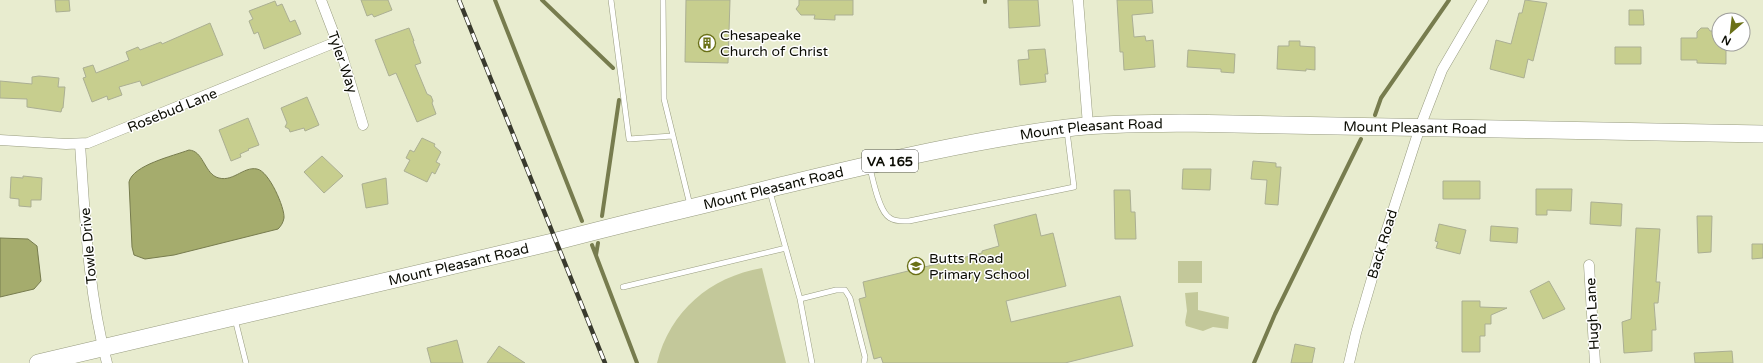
<svg xmlns="http://www.w3.org/2000/svg" width="1763" height="363" font-family="'Varela Round',sans-serif">
<style>
.green{fill:#c3c89a}
.water{fill:#a5ac6d;stroke:#777c4e}
.lines{fill:none;stroke-linecap:round;stroke-linejoin:round}
.stream{stroke:#777c4e;stroke-width:4}
.building{fill:#c7ce8e;stroke:#abaf93}
.service-casing{stroke:#989c80;stroke-width:6}
.minor-casing{stroke:#989c80;stroke-width:11}
.trunk-casing{stroke:#989c80;stroke-width:18}
.service{stroke:#fff;stroke-width:5}
.minor{stroke:#fff;stroke-width:10}
.trunk{stroke:#fff;stroke-width:17}
.rail-casing{stroke:#393a2d;stroke-width:4.5}
.rail{stroke:#fff;stroke-width:3;stroke-dasharray:9;stroke-linecap:butt}
.labels{text-anchor:middle;stroke-width:3;stroke-linejoin:round;paint-order:stroke}
.shield{fill:#fff;stroke:#55564f;stroke-width:1}
.shield-label{font-size:13px;font-weight:bold;fill:#0c0d04}
.poi-label{font-size:14px;fill:#0c0d04;stroke:#fff;text-anchor:start}
.street-label{font-size:14px;fill:#0c0d04;stroke:#fff}
</style>
<rect width="100%" height="100%" fill="#e8eccf"/>
<path class="green" d="M 1178,261 L 1202,261 L 1202,283 L 1178,283 Z
M 762,268 L 786,363 L 657,363 C 670,311 710,277 762,268 Z
M 1198,292 L 1198,310 L 1229,317 L 1228,329 L 1213,327 L 1203,331 L 1186,326 L 1185,322 L 1187,311 L 1185,293 Z"/>
<path class="water" d="M 189,150 C 203,151 204,171 216,177 C 232,184 243,166 257,169 C 269,171 285,208 284,218 C 283,223 281,226 278,229 L 174,255 L 145,259 L 134,255 L 132,247 L 129,182 C 133,165 173,156 189,150 Z
M 0,238 L 28,239 L 37,246 L 41,281 L 34,289 L 0,297 Z"/>
<g class="lines">
<path class="stream" d="M 495,0 L 582,221
M 542,0 L 613,68
M 985,2 L 985,0
M 1375,115 L 1381,98 L 1449,0
M 602,216 L 619,100
M 592,245 L 637,363
M 596,255 L 598,243
M 1254,363 L 1275,314 L 1361,139"/>
</g>
<path class="building" d="M 55,0 L 69,0 L 70,11 L 56,12 Z
M 361,0 L 388,0 L 392,10 L 374,17 L 372,14 L 367,16 Z
M 686,0 L 730,0 L 728,63 L 685,62 Z
M 799,0 L 853,0 L 853,15 L 835,15 L 835,20 L 814,19 L 815,15 L 801,15 L 796,9 L 799,5 Z
M 1008,0 L 1038,0 L 1040,26 L 1009,28 Z
M 1117,0 L 1152,0 L 1153,13 L 1132,15 L 1134,37 L 1145,36 L 1146,41 L 1153,40 L 1155,67 L 1124,70 L 1123,52 L 1120,52 Z
M 1525,0 L 1547,3 L 1533,61 L 1528,59 L 1524,78 L 1490,69 L 1496,40 L 1511,44 L 1519,13 L 1522,13 Z
M 275,1 L 277,6 L 282,4 L 290,22 L 295,20 L 301,34 L 264,49 L 258,32 L 254,34 L 249,21 L 253,19 L 249,11 Z
M 1629,10 L 1643,10 L 1644,25 L 1629,25 Z
M 210,23 L 223,55 L 142,86 L 140,81 L 119,87 L 122,95 L 108,100 L 107,96 L 92,102 L 83,78 L 86,77 L 83,68 L 93,65 L 96,73 L 129,60 L 126,52 L 138,47 L 140,50 L 161,42 L 162,44 Z
M 409,28 L 414,41 L 413,41 L 421,63 L 415,65 L 427,94 L 431,96 L 433,101 L 432,103 L 436,114 L 417,122 L 396,73 L 389,76 L 375,40 Z
M 1701,28 L 1708,28 L 1710,31 L 1716,31 L 1716,34 L 1719,34 L 1719,44 L 1726,44 L 1726,64 L 1697,63 L 1697,60 L 1681,60 L 1681,38 L 1697,38 L 1697,32 Z
M 1289,41 L 1300,41 L 1300,46 L 1315,47 L 1315,70 L 1306,69 L 1306,71 L 1277,69 L 1278,46 L 1289,46 Z
M 1615,47 L 1641,47 L 1641,64 L 1615,64 Z
M 1045,49 L 1048,74 L 1045,74 L 1046,82 L 1020,85 L 1018,60 L 1029,59 L 1028,50 Z
M 1188,50 L 1235,54 L 1234,73 L 1221,72 L 1221,69 L 1187,67 Z
M 39,76 L 59,78 L 58,87 L 65,87 L 63,108 L 62,108 L 61,112 L 27,107 L 27,99 L 0,98 L 0,81 L 32,84 L 32,77 Z
M 307,97 L 319,125 L 305,131 L 304,128 L 290,132 L 289,129 L 285,127 L 287,123 L 281,108 Z
M 248,118 L 259,145 L 248,149 L 249,150 L 240,154 L 241,157 L 231,161 L 219,130 Z
M 422,138 L 435,144 L 434,146 L 441,152 L 436,162 L 440,164 L 435,174 L 432,172 L 427,182 L 404,171 L 410,160 L 406,158 L 410,150 L 414,152 Z
M 322,156 L 343,176 L 324,193 L 304,172 Z
M 1253,161 L 1276,163 L 1276,167 L 1281,167 L 1278,205 L 1265,204 L 1267,180 L 1251,179 Z
M 1183,169 L 1211,169 L 1210,190 L 1182,189 Z
M 23,176 L 42,178 L 41,200 L 31,200 L 31,207 L 19,206 L 19,199 L 10,198 L 11,177 L 23,178 Z
M 386,178 L 388,204 L 366,208 L 362,184 Z
M 1443,181 L 1480,181 L 1480,199 L 1443,199 Z
M 1536,189 L 1572,189 L 1571,211 L 1547,210 L 1547,215 L 1536,215 Z
M 1114,190 L 1130,190 L 1131,212 L 1135,212 L 1136,239 L 1115,239 Z
M 1591,202 L 1622,204 L 1621,226 L 1590,224 Z
M 1036,214 L 1041,236 L 1053,233 L 1066,286 L 1006,301 L 1011,322 L 1120,296 L 1133,346 L 1065,363 L 883,363 L 881,357 L 874,359 L 859,299 L 866,297 L 863,282 L 982,253 L 982,251 L 999,246 L 994,225 Z
M 1697,216 L 1712,216 L 1711,252 L 1698,253 Z
M 1439,224 L 1466,230 L 1460,254 L 1436,248 L 1438,242 L 1435,241 Z
M 1491,226 L 1518,228 L 1517,243 L 1490,241 Z
M 1636,228 L 1660,229 L 1656,282 L 1660,282 L 1658,303 L 1654,303 L 1656,330 L 1652,330 L 1652,351 L 1624,353 L 1622,322 L 1631,319 Z
M 1752,244 L 1763,244 L 1763,258 L 1752,259 Z
M 1549,281 L 1565,309 L 1543,319 L 1530,291 Z
M 1462,301 L 1480,301 L 1480,307 L 1507,308 L 1491,315 L 1491,324 L 1485,324 L 1485,336 L 1480,336 L 1480,352 L 1462,352 Z
M 457,340 L 463,363 L 431,363 L 427,348 Z
M 1295,344 L 1315,348 L 1312,363 L 1291,363 Z
M 499,346 L 525,363 L 487,363 Z
M 1732,351 L 1733,363 L 1695,363 L 1694,353 Z"/>
<g class="lines">
<g class="service-casing">
<path id="service" d="M 611,0 L 629,139 L 672,136
M 663,0 L 664,99 L 690,205
M 870,168 C 873,180 879,212 890,218 C 896,222 902,221 909,221 L 1074,187 L 1067,131
M 770,192 L 800,299 L 812,363
M 623,287 L 786,248
M 800,299 L 836,290 L 845,290 L 850,298 L 865,357 L 864,363
M 235,319 L 246,363"/>
</g>
<g class="minor-casing">
<path id="minor" d="M 321,0 L 342,55 L 363,125
M 1078,0 L 1088,125
M 0,140 L 66,144 L 88,143 L 336,42
M 80,144 C 85,217 88,292 107,363
M 1589,265 L 1595,363
M 1349,363 L 1356,333 L 1380,251 L 1420,127 L 1442,70 L 1483,0"/>
</g>
<g class="trunk-casing">
<g id="trunk">
<path id="s1" d="M 38,363 L 557,241 C 632,221 708,204 784,185 C 877,163 972,140 1067,128 C 1105,123 1143,124 1182,123 L 1763,134"/>
</g>
</g>
<use href="#service" class="service"/>
<use href="#minor" class="minor"/>
<use href="#trunk" class="trunk"/>
<g class="rail-casing">
<path id="rail" d="M 459,0 L 605,363"/>
</g>
<use href="#rail" class="rail"/>
</g>
<defs>
<g id="building-ring" transform="scale(0.9)"><circle r="9.5" fill="#fff" stroke="#6a7017" stroke-width="1.5"/><path d="M-4-6H4V6H1V3H-1V6H-4ZM-2.5-4.3h1.7v1.8h-1.7ZM.8-4.3h1.7v1.8H.8ZM-2.5-1h1.7V.8h-1.7ZM.8-1h1.7V.8H.8Z" fill="#6a7017"/></g>
<g id="school-ring" transform="scale(0.9)"><circle r="9.5" fill="#fff" stroke="#6a7017" stroke-width="1.5"/><path d="M0-5L7-2L0 1L-7-2ZM-4 1L0 2.5L4 1V4Q0 6-4 4Z" fill="#6a7017"/></g>
</defs>
<g fill-rule="evenodd">
<use href="#building-ring" x="707" y="43"/>
<use href="#school-ring" x="916" y="266"/>
</g>
<g class="labels">
<rect class="shield" x="862" y="150" width="56" height="22" rx="3"/>
<g class="shield-label">
<text x="890" y="166">VA 165</text>
</g>
<g class="poi-label">
<text x="720" y="40">Chesapeake<tspan x="720" dy="16">Church of Christ</tspan></text>
<text x="929" y="263">Butts Road<tspan x="929" dy="16">Primary School</tspan></text>
</g>
<g class="street-label">
<text transform="translate(343 62) rotate(71)" y="5">Tyler Way</text>
<text transform="translate(172 110) rotate(-22)" y="5">Rosebud Lane</text>
<text dy="5" stroke="none"><textPath href="#s1" startOffset="1404">Mount Pleasant Road</textPath></text>
<text dy="5" stroke="none"><textPath href="#s1" startOffset="1080">Mount Pleasant Road</textPath></text>
<text dy="5" stroke="none"><textPath href="#s1" startOffset="756">Mount Pleasant Road</textPath></text>
<text transform="translate(1382 244) rotate(-73)" y="5">Back Road</text>
<text transform="translate(88 246) rotate(-95)" y="5">Towle Drive</text>
<text dy="5" stroke="none"><textPath href="#s1" startOffset="432">Mount Pleasant Road</textPath></text>
<text transform="translate(1592 314) rotate(-93)" y="5">Hugh Lane</text>
</g>
</g>
<g transform="translate(1731 32) rotate(208)"><circle r="19" fill="#ffffff" stroke="#9e9e9b"/>
<path d="M0-3L7 15L0 10L-7 15Z" fill="#6a7017"/>
<text y="-6" font-size="11" font-weight="bold" text-anchor="middle" fill="#0c0d04">N</text>
</g>
</svg>
